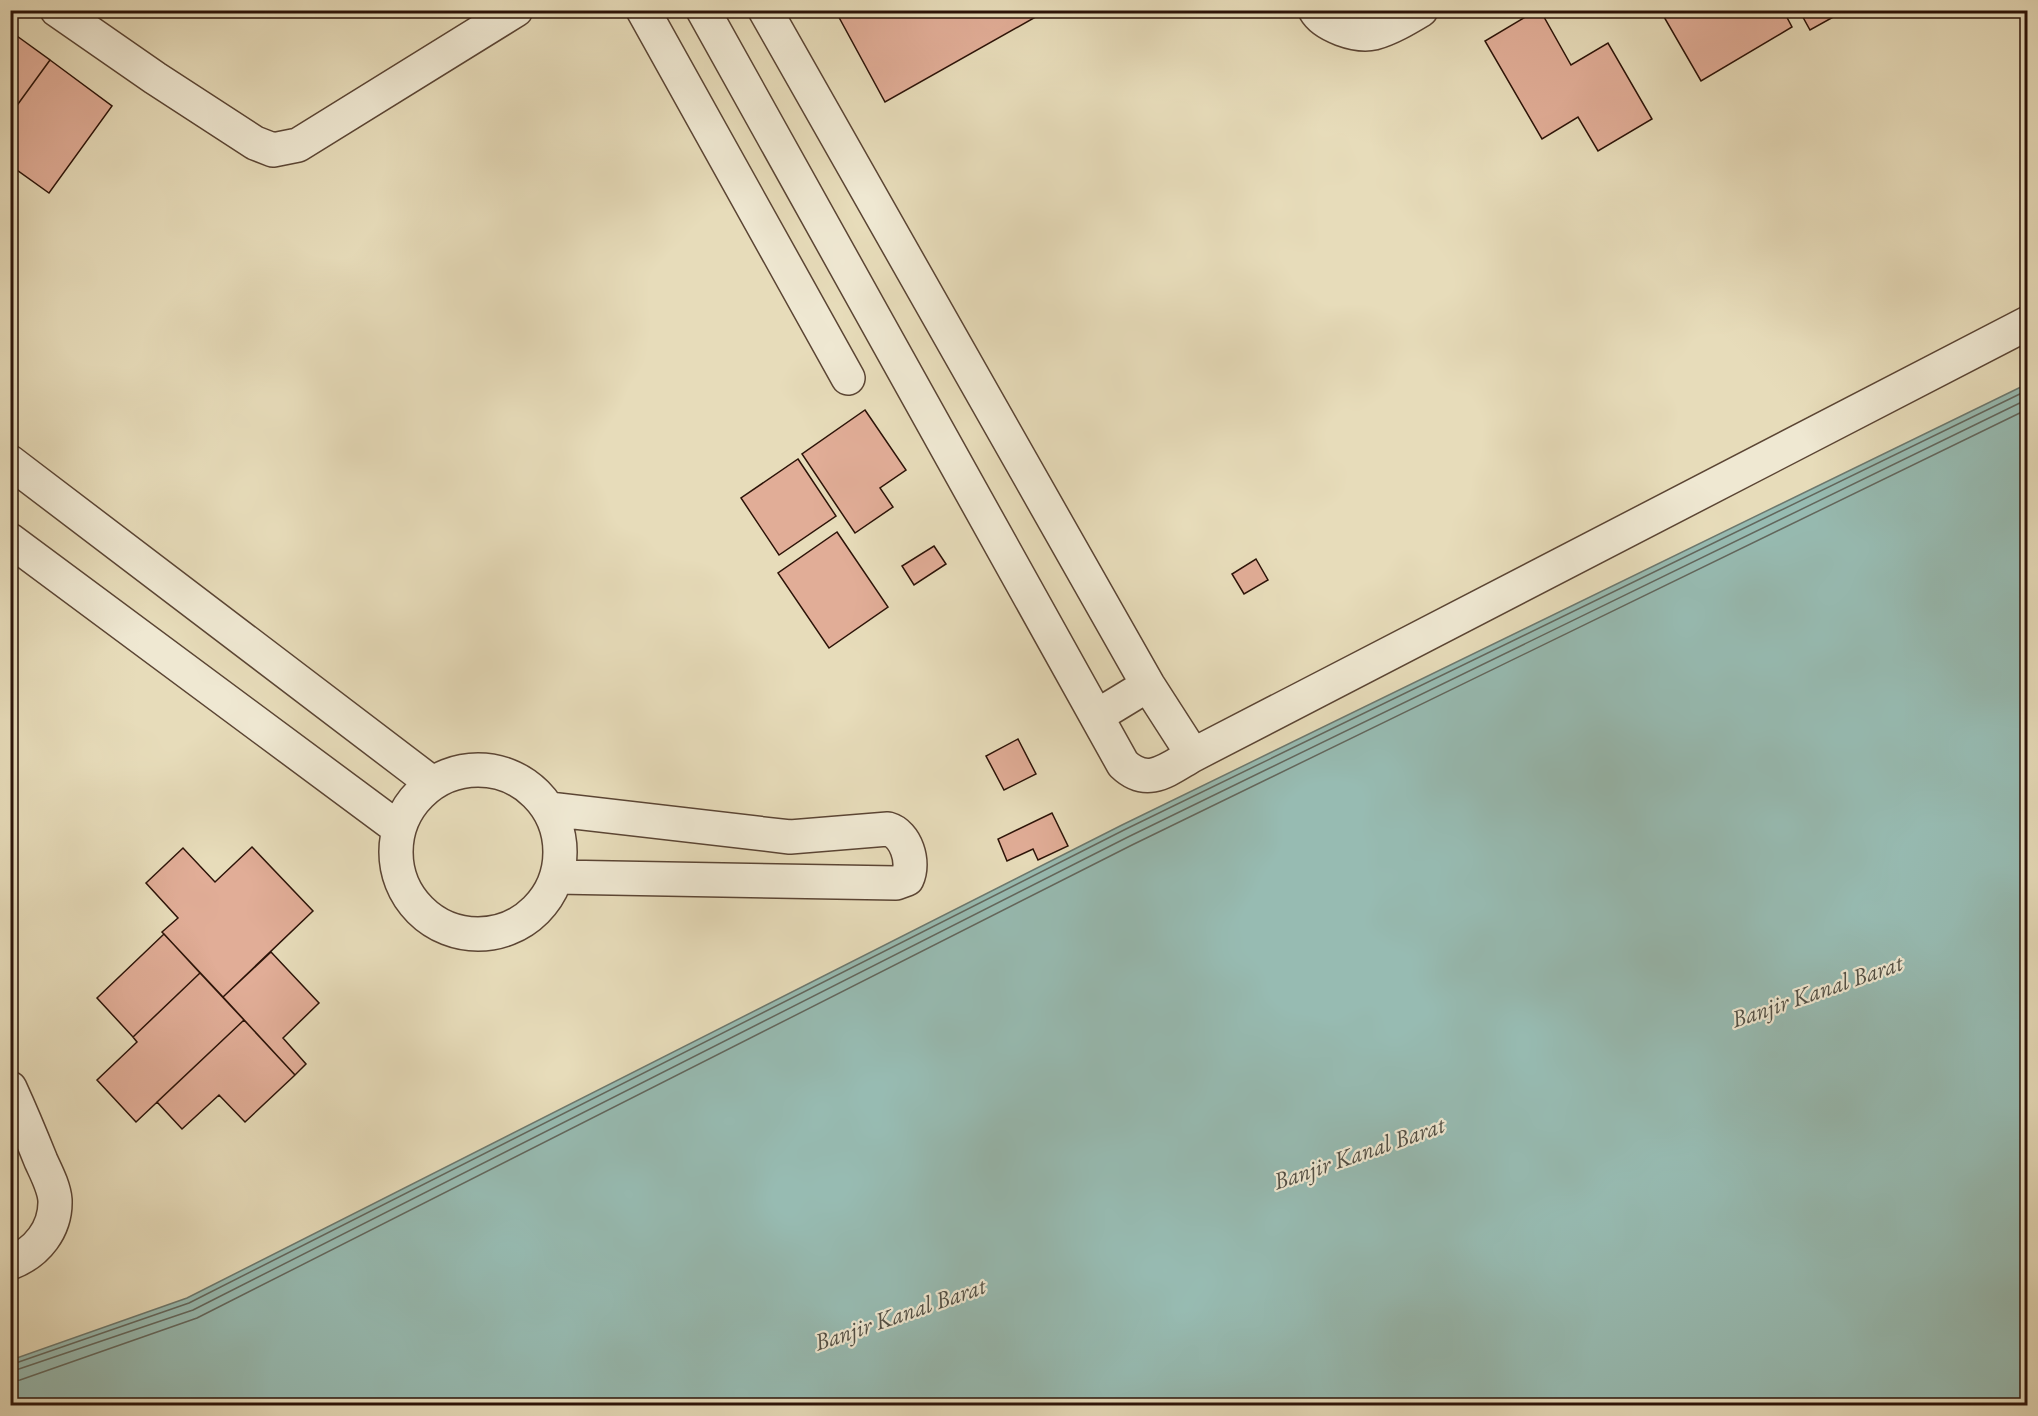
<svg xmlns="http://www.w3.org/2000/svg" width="2038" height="1416" font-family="'EB Garamond',serif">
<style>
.water{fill:#97bbb2;stroke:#6c786e;stroke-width:1.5}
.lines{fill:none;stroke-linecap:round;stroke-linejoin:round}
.shore{stroke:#62675d;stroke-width:1.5}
.building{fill:#e1ad97;stroke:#2c1308;stroke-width:1.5}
.minor-casing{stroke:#5b4534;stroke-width:36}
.minor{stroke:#efe8d2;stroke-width:33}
.labels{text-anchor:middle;stroke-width:4.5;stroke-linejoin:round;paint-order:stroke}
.water-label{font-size:24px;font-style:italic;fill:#514e44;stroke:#efe8d2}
</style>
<rect width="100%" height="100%" fill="#e7dcba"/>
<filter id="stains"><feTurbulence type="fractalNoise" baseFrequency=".00333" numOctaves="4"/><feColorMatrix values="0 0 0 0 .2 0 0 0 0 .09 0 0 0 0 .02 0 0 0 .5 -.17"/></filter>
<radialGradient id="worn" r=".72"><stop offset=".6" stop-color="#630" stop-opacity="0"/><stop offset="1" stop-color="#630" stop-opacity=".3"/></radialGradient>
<path class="water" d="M 2027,384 L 2027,1405 L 11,1405 L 11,1360 L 187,1298 L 1122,825 Z"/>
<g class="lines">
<path class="shore" d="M 10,1365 L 189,1303 L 1124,830 L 2028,390
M 10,1372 L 193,1310 L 1128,837 L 2028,399
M 10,1381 L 20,1380 L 197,1318 L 1132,845 L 2028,409"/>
</g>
<path class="building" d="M 835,10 L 1048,10 L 885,102 Z
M 1537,10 L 1540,10 L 1571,65 L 1608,43 L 1652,119 L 1598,151 L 1578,117 L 1542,139 L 1485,41 Z
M 1660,10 L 1783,10 L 1792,27 L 1701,81 Z
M 1799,10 L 1846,10 L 1810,30 Z
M 10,31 L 50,60 L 10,115 Z
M 50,60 L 112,106 L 49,193 L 10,165 L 10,115 Z
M 865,410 L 906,470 L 880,488 L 893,507 L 855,533 L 802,454 Z
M 798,459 L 836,516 L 779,555 L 741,498 Z
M 837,532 L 888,607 L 829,648 L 778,573 Z
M 934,546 L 946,564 L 914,585 L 902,566 Z
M 1256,559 L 1268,580 L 1244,594 L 1232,574 Z
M 1018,739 L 1036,774 L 1004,790 L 986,756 Z
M 1052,813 L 1068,846 L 1038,860 L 1033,849 L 1007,861 L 998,839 Z
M 252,847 L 313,911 L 223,997 L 162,932 L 178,918 L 146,883 L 183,848 L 215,882 Z
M 164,934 L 200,973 L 133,1037 L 97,998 Z
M 271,952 L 319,1003 L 283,1038 L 306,1064 L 295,1075 L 223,997 Z
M 200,973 L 244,1020 L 136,1122 L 97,1080 L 137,1042 L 133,1037 Z
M 244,1020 L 295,1075 L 245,1122 L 219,1095 L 182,1129 L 157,1102 Z"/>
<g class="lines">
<g class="minor-casing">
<path id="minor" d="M 57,10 L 155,78 L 255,143 L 273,150 L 298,145 L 516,10
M 643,10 L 848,378
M 703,10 L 1123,764 C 1148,788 1168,769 1193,755 L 2028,323
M 765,10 L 1148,685 L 1193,755
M 1315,10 C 1324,26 1357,37 1374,33 C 1391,28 1406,19 1421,10
M 10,462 L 432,783
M 10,540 L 398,828
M 1097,716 L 1148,685
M396 852a82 82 0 1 1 164 0a82 82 0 1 1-164 0Z
M 549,809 L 790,837 L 888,829 C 906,834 915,862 907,879 L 896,883 L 557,877
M 10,1088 C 21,1112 31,1136 41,1161 C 46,1172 54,1187 55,1200 C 56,1229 37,1253 10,1263"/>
</g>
<use href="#minor" class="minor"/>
</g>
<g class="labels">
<g class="water-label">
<text transform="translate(1817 991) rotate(-19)" y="8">Banjir Kanal Barat</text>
<text transform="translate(1359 1153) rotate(-19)" y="8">Banjir Kanal Barat</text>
<text transform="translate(900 1314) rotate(-19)" y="8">Banjir Kanal Barat</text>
</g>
</g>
<rect width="2038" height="1416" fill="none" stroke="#e7dcba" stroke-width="36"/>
<rect x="12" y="12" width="2014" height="1392" fill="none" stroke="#2c1308" stroke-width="3"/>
<rect x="18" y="18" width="2002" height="1380" fill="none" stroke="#2c1308" stroke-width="1.5"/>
<rect width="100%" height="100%" filter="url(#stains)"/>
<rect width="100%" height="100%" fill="url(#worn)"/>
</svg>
